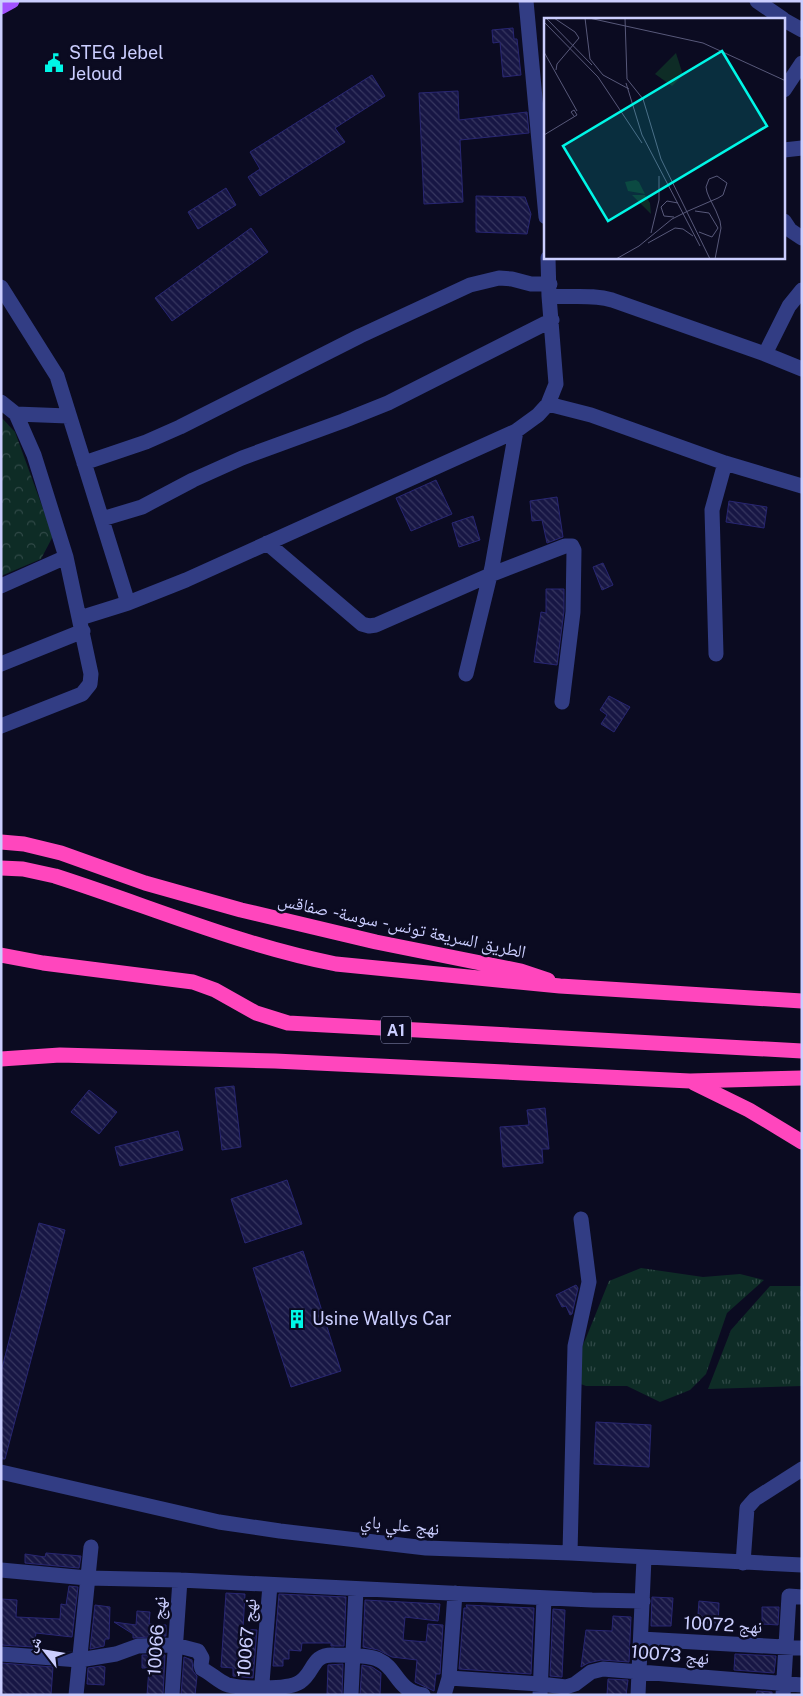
<svg xmlns="http://www.w3.org/2000/svg" width="803" height="1696" font-family="'Public Sans','Noto Naskh Arabic',sans-serif">
<style>
.grass{fill:url(#grass-tufts)}
.park{fill:url(#park-crowns)}
.building{fill:url(#building-back-hatch);stroke:#282672}
.lines{fill:none;stroke-linecap:round;stroke-linejoin:round}
.minor{stroke:#323d84;stroke-width:15}
.major{stroke:#a252ff;stroke-width:15}
.highway{stroke:#ff46bd;stroke-width:15}
.labels{text-anchor:middle;stroke-width:5;stroke-linejoin:round;paint-order:stroke}
.shield{fill:#0b0b21;stroke:#9194bc;stroke-width:1}
.shield-label{font-size:16px;font-weight:bold;fill:#cbceff}
.poi-label{font-size:18px;fill:#cbceff;stroke:#0b0b21;text-anchor:start}
.street-label{font-size:18px;fill:#cbceff;stroke:#0b0b21}
.inset-road{fill:none;stroke:#58597a;stroke-width:1}
.view{fill:#00f6e6;fill-opacity:0.15;stroke:#00f6e6;stroke-width:2.5}
.inset-edge{fill:none;stroke:#cbceff;stroke-width:2.5}
</style>
<defs>
<pattern id="grass-tufts" width="24" height="20" patternUnits="userSpaceOnUse" patternTransform="scale(1.25)"><rect width="24" height="20" fill="#0e2c26"/><path d="M3 7l-1-3M5 7V3M7 7l1-3M15 17l-1-3M17 17v-4M19 17l1-3" fill="none" stroke="#304947"/></pattern>
<pattern id="park-crowns" width="20" height="18" patternUnits="userSpaceOnUse" patternTransform="scale(1.25)"><rect width="20" height="18" fill="#0e2c26"/><path d="M2 6a3 3 0 1 1 6 0M12 15a3 3 0 1 1 6 0" fill="none" stroke="#304947"/></pattern>
<pattern id="building-back-hatch" width="6" height="6" patternUnits="userSpaceOnUse" patternTransform="scale(1.25)"><rect width="6" height="6" fill="#171644"/><path d="M-1 5l2 2M0 0l6 6M5-1l2 2" fill="none" stroke="#373760"/></pattern>
</defs>
<rect width="100%" height="100%" fill="#0b0b21"/>
<path class="grass" d="M 641,1268 L 703,1277 L 740,1274 L 764,1280 L 727,1313 L 706,1374 L 690,1390 L 660,1402 L 627,1386 L 586,1386 L 578,1383 L 575,1361 L 586,1338 L 609,1281 Z
M 770,1286 L 802,1286 L 802,1386 L 708,1389 L 731,1330 Z"/>
<path class="park" d="M 1,417 L 15,432 L 53,536 L 41,559 L 1,576 Z"/>
<path class="building" d="M 513,28 L 514,39 L 517,39 L 521,75 L 503,77 L 500,42 L 493,43 L 492,30 Z
M 372,75 L 385,96 L 335,128 L 345,142 L 260,196 L 248,177 L 260,169 L 250,152 Z
M 458,91 L 459,120 L 527,112 L 529,133 L 460,140 L 463,202 L 424,204 L 419,93 Z
M 226,188 L 236,205 L 198,229 L 188,212 Z
M 476,196 L 525,197 L 531,214 L 527,234 L 476,232 Z
M 251,228 L 268,252 L 172,321 L 155,298 Z
M 436,480 L 452,514 L 411,531 L 396,498 Z
M 557,497 L 563,537 L 547,543 L 542,520 L 532,521 L 530,501 Z
M 729,501 L 767,507 L 764,528 L 726,522 Z
M 473,516 L 480,540 L 459,547 L 452,523 Z
M 603,563 L 613,585 L 602,590 L 593,567 Z
M 546,589 L 564,589 L 564,611 L 557,665 L 534,662 L 541,612 L 546,613 Z
M 609,696 L 630,707 L 614,732 L 601,724 L 607,715 L 600,710 Z
M 234,1086 L 241,1147 L 222,1150 L 215,1088 Z
M 89,1090 L 117,1112 L 99,1134 L 71,1112 Z
M 545,1108 L 549,1149 L 542,1149 L 543,1163 L 503,1167 L 500,1127 L 529,1125 L 527,1110 Z
M 178,1131 L 183,1150 L 120,1166 L 115,1147 Z
M 287,1180 L 302,1224 L 245,1243 L 231,1199 Z
M 39,1223 L 65,1230 L 5,1459 L 1,1459 L 1,1372 Z
M 303,1251 L 341,1371 L 291,1387 L 253,1268 Z
M 576,1285 L 578,1288 L 572,1314 L 570,1315 L 566,1306 L 562,1307 L 556,1295 Z
M 596,1422 L 651,1425 L 649,1467 L 594,1464 Z
M 46,1553 L 81,1556 L 79,1568 L 25,1563 L 25,1554 L 45,1557 Z
M 69,1586 L 78,1587 L 72,1637 L 36,1633 L 34,1647 L 1,1645 L 1,1599 L 17,1600 L 16,1617 L 60,1619 L 61,1604 L 66,1605 Z
M 226,1593 L 245,1594 L 243,1629 L 257,1630 L 253,1678 L 233,1676 L 233,1668 L 221,1667 Z
M 279,1594 L 346,1597 L 344,1646 L 331,1646 L 331,1643 L 302,1643 L 301,1651 L 289,1650 L 289,1659 L 283,1659 L 283,1666 L 273,1666 Z
M 652,1597 L 673,1598 L 671,1626 L 651,1626 Z
M 365,1600 L 440,1604 L 438,1621 L 405,1617 L 403,1640 L 426,1642 L 428,1624 L 443,1625 L 440,1674 L 436,1674 L 434,1691 L 415,1682 L 417,1660 L 392,1657 L 378,1650 L 363,1647 Z
M 699,1601 L 719,1603 L 718,1628 L 697,1627 Z
M 95,1605 L 110,1607 L 109,1639 L 105,1639 L 104,1646 L 90,1649 Z
M 466,1605 L 534,1608 L 531,1674 L 459,1669 L 464,1608 L 467,1608 Z
M 762,1607 L 779,1607 L 778,1625 L 762,1624 Z
M 553,1609 L 565,1610 L 562,1677 L 550,1676 Z
M 137,1611 L 150,1612 L 149,1624 L 166,1625 L 166,1636 L 133,1638 L 133,1634 L 114,1622 L 136,1625 Z
M 613,1616 L 631,1617 L 629,1662 L 601,1660 L 588,1663 L 581,1667 L 586,1630 L 612,1631 Z
M 735,1654 L 776,1656 L 774,1673 L 734,1670 Z
M 142,1655 L 165,1655 L 163,1695 L 147,1695 L 149,1668 L 142,1668 Z
M 184,1657 L 192,1660 L 193,1671 L 197,1676 L 195,1695 L 181,1695 Z
M 1,1663 L 53,1667 L 51,1695 L 1,1695 Z
M 343,1664 L 342,1695 L 327,1695 L 328,1665 Z
M 362,1665 L 372,1667 L 381,1673 L 380,1695 L 360,1695 Z
M 101,1666 L 105,1667 L 104,1685 L 87,1684 L 88,1668 Z
M 608,1679 L 628,1680 L 626,1695 L 607,1695 Z
M 757,1691 L 772,1692 L 772,1695 L 756,1695 Z"/>
<g class="lines">
<path class="minor" d="M 526,1 L 546,217
M 757,1 L 783,19
M 784,20 L 802,30
M 784,90 L 802,63
M 784,150 L 802,148
M 784,221 L 790,230 L 802,238
M 1,287 L 57,376 L 128,603
M 549,296 C 570,298 592,294 612,300 L 765,354 L 802,369
M 765,354 L 789,306 L 802,290
M 1,402 L 16,414 L 34,455 L 66,557 L 91,674 L 90,684 L 82,694 L 1,726
M 548,404 L 591,415 L 725,463 L 802,486
M 16,414 L 68,416
M 84,463 L 146,442 L 180,427 L 360,336 L 470,285 L 499,278 L 512,279 L 531,284 L 550,284
M 102,519 L 142,507 L 193,480 L 242,458 L 343,421 L 388,403 L 552,320
M 267,543 L 362,624 L 369,626 L 376,625 L 490,575 L 565,546 L 572,546 L 574,550 L 573,612 L 562,702
M 1,586 L 66,557
M 80,618 L 128,603 L 186,580 L 516,431 L 538,415 L 548,404 L 556,384 L 549,296 L 548,258
M 716,654 L 712,510 L 725,463
M 1,664 L 83,631
M 466,674 L 492,567 L 516,431
M 1,1472 L 219,1522 L 280,1531 L 426,1548 L 570,1553 L 802,1565
M 570,1553 L 575,1346 L 589,1282 L 581,1219
M 743,1563 L 747,1508 L 755,1499 L 802,1469
M 1,1570 L 87,1578 L 180,1580 L 592,1600 L 643,1601
M 641,1639 L 802,1648
M 1,1654 L 79,1660 L 116,1654 L 138,1646 L 175,1645 L 198,1651 L 202,1658 L 201,1665 L 202,1669 C 211,1673 219,1682 228,1685 C 243,1689 288,1690 300,1682 C 315,1672 311,1654 334,1655 C 345,1655 370,1655 379,1660 C 397,1668 397,1691 423,1695
M 449,1678 L 540,1684 L 566,1687 L 575,1684 L 591,1672 L 603,1669 L 802,1685
M 76,1695 L 91,1547
M 172,1695 L 180,1580
M 261,1695 L 270,1585
M 351,1695 L 356,1589
M 444,1695 L 449,1678 L 455,1593
M 540,1695 L 544,1598
M 638,1695 L 644,1558
M 783,1695 L 789,1596 L 802,1597"/>
<path class="major" d="M 1,7 L 12,1"/>
<path class="highway" d="M 1,842 L 24,844 L 61,853 L 145,883 L 241,910 L 376,942 L 521,971 L 548,980
M 1,868 L 23,869 L 55,876 C 149,906 239,945 336,964 L 560,986 L 802,1001
M 1,955 L 43,963 L 193,982 L 215,990 L 256,1013 L 288,1023 L 802,1051
M 1,1059 L 60,1055 L 275,1061 L 690,1081 L 802,1078
M 694,1083 L 749,1110 L 802,1142"/>
</g>
<defs>
<g id="civic-bare" transform="scale(1.5)"><path d="M-.6-6.5H3V-4.5H.6V-3L4-1V1h2V6H-6V1h2V-1L-.6-3ZM-1.2 2.5V6h2.4V2.5Z" fill="#00f6e6" stroke="#0b0b21" stroke-width="2.5" paint-order="stroke"/></g>
<g id="building-bare" transform="scale(1.5)"><path d="M-4-6H4V6H1V3H-1V6H-4ZM-2.5-4.3h1.7v1.8h-1.7ZM.8-4.3h1.7v1.8H.8ZM-2.5-1h1.7V.8h-1.7ZM.8-1h1.7V.8H.8Z" fill="#00f6e6" stroke="#0b0b21" stroke-width="2.5" paint-order="stroke"/></g>
</defs>
<g fill-rule="evenodd">
<use href="#civic-bare" x="54" y="63"/>
<use href="#building-bare" x="297" y="1319"/>
</g>
<g class="labels">
<rect class="shield" x="381" y="1016.5" width="30" height="27" rx="4"/>
<g class="shield-label">
<text x="396" y="1036">A1</text>
</g>
<g class="poi-label">
<text x="69" y="59">STEG Jebel<tspan x="69" dy="21">Jeloud</tspan></text>
<text x="312" y="1325">Usine Wallys Car</text>
</g>
<g class="street-label">
<text transform="translate(402 926) rotate(12)" y="6">الطريق السريعة تونس - سوسة - صفاقس</text>
<text transform="translate(400 1525) rotate(6)" y="6">نهج علي باي</text>
<text transform="translate(723 1625) rotate(3)" y="6">نهج 10072</text>
<text transform="translate(157 1636) rotate(-86)" y="6">نهج 10066</text>
<text transform="translate(247 1638) rotate(-85)" y="6">نهج 10067</text>
<text transform="translate(670 1655) rotate(5)" y="6">نهج 10073</text>
</g>
</g>
<g transform="translate(544 18)">
<rect width="241" height="241" fill="#0b0b21"/>
<path d="M 92,162 L 95,164 L 101,176 L 84,173 L 81,164 ZM 88,177 L 101,177 L 106,185 L 107,196 Z" fill="#0e2c26"/>
<path d="M 132,35 L 139,57 L 128,68 L 111,56 Z" fill="#0e2c26"/>
<path class="inset-road" d="M 2,0 L 48,47M 10,0 L 31,14 L 35,20 L 13,46 L 12,52M 41,0 L 46,41 L 59,57 L 85,71M 45,0 L 159,25 L 242,63M 81,0 L 83,61 L 99,81 L 117,141 L 166,241M 0,4 L 54,59 L 98,125M 0,34 L 33,93M 82,65 L 98,117 L 156,228M 0,117 L 33,97 L 30,92 L 27,94 L 30,98M 151,193 L 165,195 L 174,210 L 168,219 L 155,214M 130,199 L 120,198 L 117,189 L 123,183 L 134,185M 107,215 L 115,182 L 115,158M 104,225 L 131,210 L 139,211 L 149,218M 72,241 L 95,228 L 128,201 L 144,193 L 174,180 L 179,177 L 183,165 L 173,158 L 165,161 L 162,169 L 163,174 L 165,179 L 172,193 L 176,203 L 177,210 L 171,241"/>
<path class="view" d="M 178,33 L 223,108 L 64,203 L 19,128 Z"/>
<rect width="241" height="241" class="inset-edge"/>
</g>
<rect width="803" height="1696" fill="none" stroke="#cbceff" stroke-width="5"/>
<g transform="translate(45 1651) rotate(301)" stroke="#0b0b21" stroke-width="4" paint-order="stroke">
<path d="M0-4L9 19L0 12L-9 19Z" fill="#cbceff"/>
<text y="-8" font-size="14" font-weight="bold" text-anchor="middle" fill="#cbceff">ش</text>
</g>
</svg>
